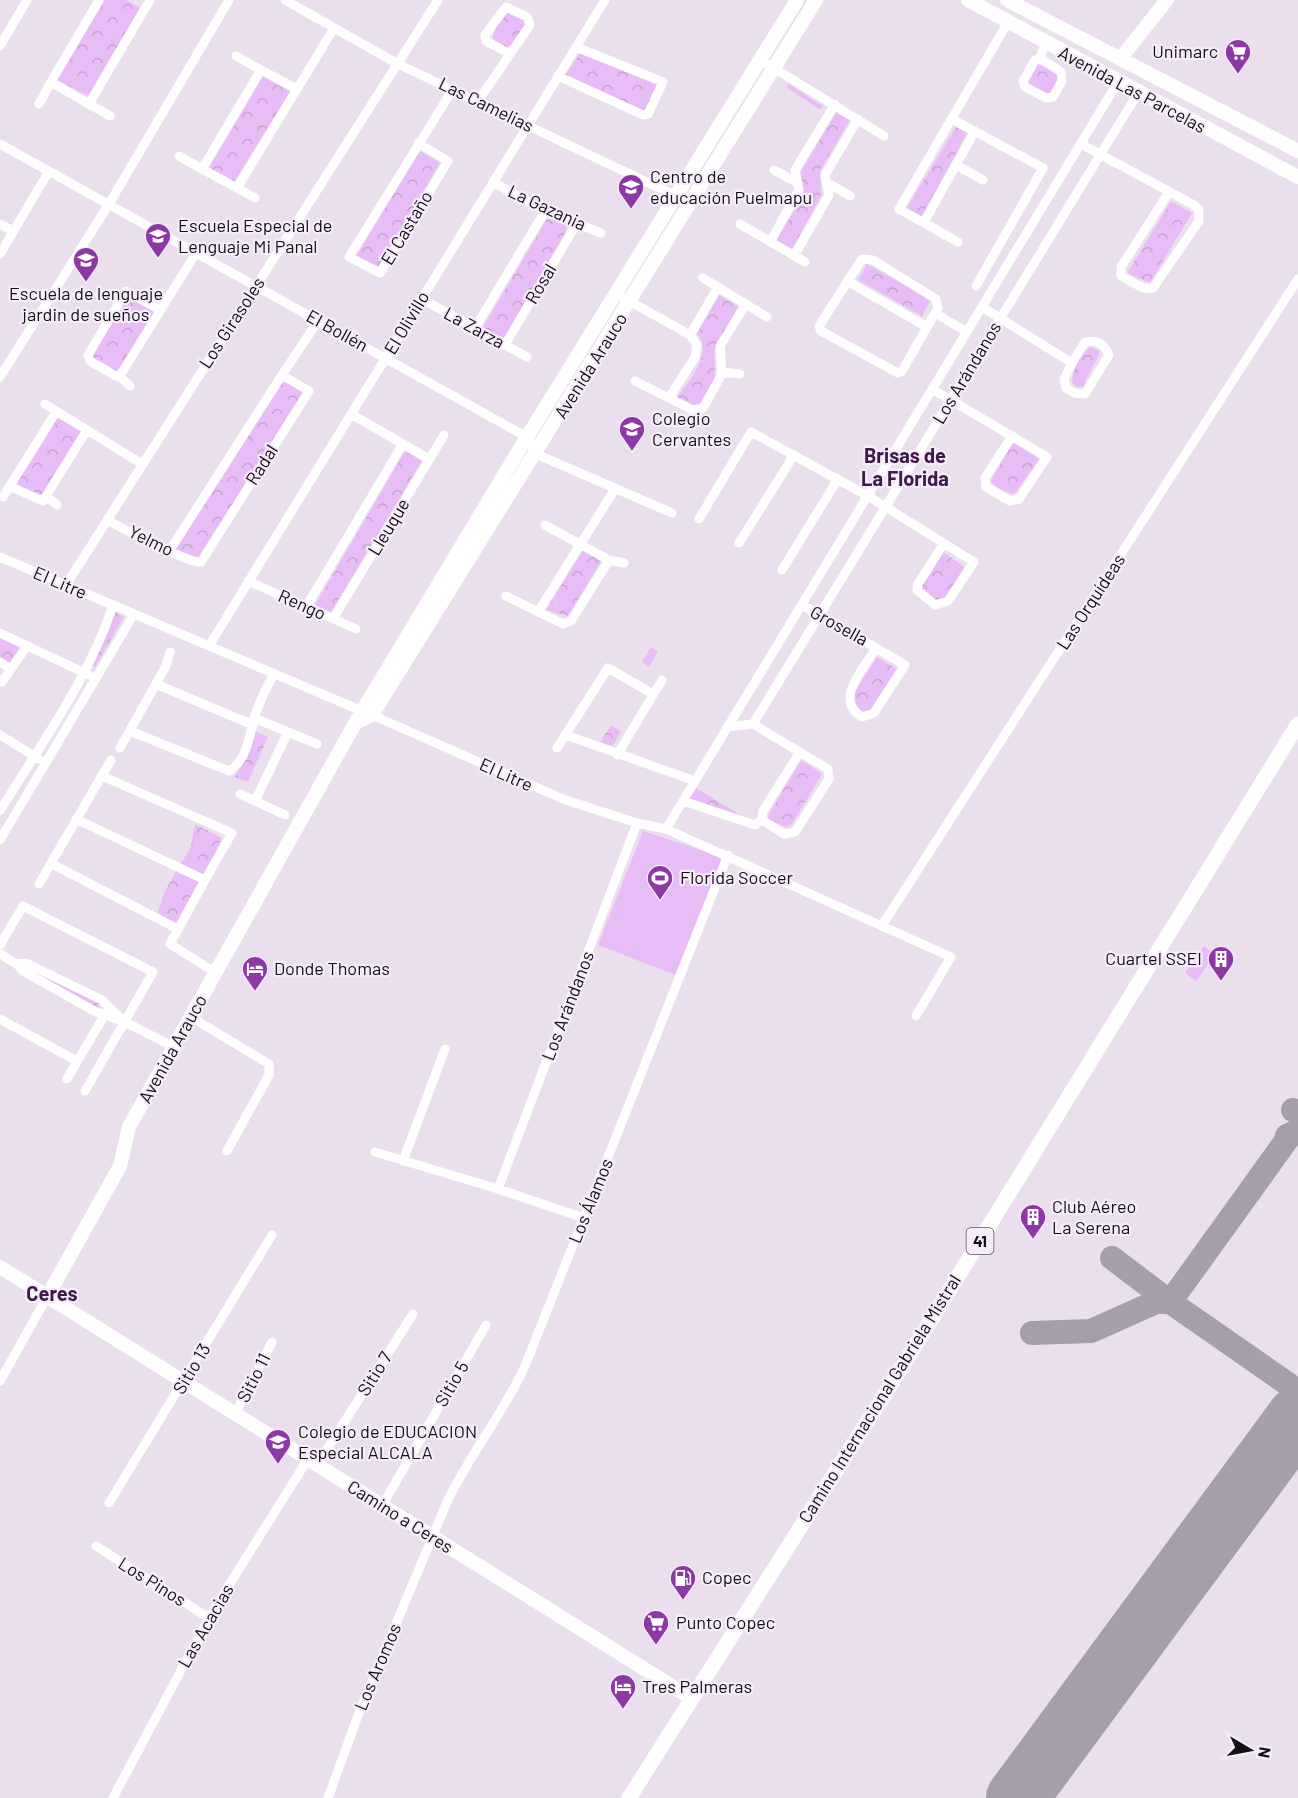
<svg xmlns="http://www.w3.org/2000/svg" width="1298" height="1798" font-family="Barlow,sans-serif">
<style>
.grass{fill:#e8bcf6}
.forest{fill:url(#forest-crowns)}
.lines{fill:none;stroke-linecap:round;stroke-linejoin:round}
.taxiway{stroke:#a69ea8;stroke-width:24}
.runway{stroke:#a69ea8;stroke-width:62}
.street{stroke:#fff;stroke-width:9}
.secondary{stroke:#fff;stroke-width:14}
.primary{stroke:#fff;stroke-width:15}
.labels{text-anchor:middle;stroke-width:4.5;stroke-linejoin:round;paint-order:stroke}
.shield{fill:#f7edfa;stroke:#575259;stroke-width:1.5}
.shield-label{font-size:16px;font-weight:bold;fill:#131014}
.poi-label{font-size:18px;fill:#131014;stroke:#f7edfa;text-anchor:start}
.street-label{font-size:18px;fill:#131014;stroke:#f7edfa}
.neighbourhood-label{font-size:20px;font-weight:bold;fill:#41184d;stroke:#f7edfa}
</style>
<defs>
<pattern id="forest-crowns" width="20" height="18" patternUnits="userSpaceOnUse" patternTransform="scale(1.5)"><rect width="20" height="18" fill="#e8bcf6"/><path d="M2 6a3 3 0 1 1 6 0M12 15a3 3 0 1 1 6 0" fill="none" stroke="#c6a1d2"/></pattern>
</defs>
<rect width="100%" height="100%" fill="#eae0ed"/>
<path class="grass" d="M 789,84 L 823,106 L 822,108 L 819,109 L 786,87 Z
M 643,831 L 723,857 L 675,975 L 598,945 Z
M 1204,946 L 1215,954 L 1196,981 L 1185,973 Z"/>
<path class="forest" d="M 105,0 L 126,0 L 140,8 L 88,96 L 57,80 Z
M 508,12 L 526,20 L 527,26 L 514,45 L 507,47 L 493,40 C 492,31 501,16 508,12 Z
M 580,53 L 659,83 L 647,112 L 567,78 L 566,74 Z
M 1038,64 L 1060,75 L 1050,95 L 1028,83 Z
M 263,76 L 290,92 L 234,182 L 209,168 Z
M 836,113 L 850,120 L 820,171 L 821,196 L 792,249 L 776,240 L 804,196 L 800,173 Z
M 956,127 L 967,133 L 922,217 L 906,209 Z
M 420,151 L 440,163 L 379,267 L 356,256 Z
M 1171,201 L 1192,213 L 1150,283 L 1127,273 Z
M 554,218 L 565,222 L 567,230 L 505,337 L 498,338 L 484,331 L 483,327 L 547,219 Z
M 867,264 L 931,300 L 922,316 L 858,280 Z
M 719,295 L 738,307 L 714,351 L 715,378 L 701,404 L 695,406 L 676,399 C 688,381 714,355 697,334 Z
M 128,297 L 152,309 L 154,314 L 120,370 L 115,373 L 93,360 L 91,355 Z
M 1091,347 L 1099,351 L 1099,355 L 1083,386 L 1077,387 L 1073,384 C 1070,374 1081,352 1091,347 Z
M 283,380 L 307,393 L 199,560 L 175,549 Z
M 55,417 L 81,430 L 81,435 L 43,494 L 39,495 L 17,486 L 16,482 Z
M 1013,442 L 1039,459 L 1016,492 L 1012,494 L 993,485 L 991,480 Z
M 405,451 L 422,461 L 331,612 L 315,605 Z
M 583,550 L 601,561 L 568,616 L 546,610 Z
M 942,551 L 964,567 L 946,598 L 936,600 L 922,589 L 922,584 Z
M 116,612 L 124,617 L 95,667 L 91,665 Z
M 0,637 L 20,647 L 9,664 L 0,658 Z
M 651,647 L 658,652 L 649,667 L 642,662 Z
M 877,657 L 897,669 L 870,710 L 863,712 L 856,708 L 852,696 Z
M 611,725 L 621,732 L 612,746 L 600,742 Z
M 254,731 L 268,737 L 248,782 L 235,777 Z
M 801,760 L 821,773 L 821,776 L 792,824 L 786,827 L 769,820 L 768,816 Z
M 696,788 L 745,818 L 688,801 Z
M 195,824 L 222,838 L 204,878 L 180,866 L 191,846 Z
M 178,868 L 203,880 L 179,926 L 157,914 L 165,891 Z
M 27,966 L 98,1003 L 99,1007 L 97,1009 L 26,970 Z"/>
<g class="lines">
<path class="taxiway" d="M 1293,1110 L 1298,1113
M 1112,1258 L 1170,1302 L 1298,1391
M 1032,1333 L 1091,1331 L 1156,1302 L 1170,1302 L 1291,1134 L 1287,1136"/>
<path class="runway" d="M 1017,1798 L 1298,1417"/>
<path class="street" d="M 99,0 L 51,82 L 89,104 L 150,0
M 285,0 L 398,64 L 691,203
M 0,46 L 27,0
M 236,56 L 261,70
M 1040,58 L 1061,72 L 1062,81 L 1053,97 L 1046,98 L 1025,87 L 1023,81 L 1035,60 L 1040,58 L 1045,44
M 761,60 L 884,136
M 558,76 L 643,115 L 648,114 L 663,82 L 576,47
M 297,89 L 261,70 L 202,169 L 237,188 L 334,28
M 478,101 L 530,25 L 527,17 L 506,7 L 485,35 L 486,41 L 510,54
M 39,104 L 51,82
M 89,104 L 110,116
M 952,119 L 1043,168 L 976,286
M 418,143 L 448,161 L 380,273 L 349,257 L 453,89
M 0,144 L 527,437 L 536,454 L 672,513
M 1081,144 L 1194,205 L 1199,210 L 1199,221 L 1153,288 L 1143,288 L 1121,276 L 1121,267 L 1169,192
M 179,156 L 202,169
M 956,165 L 983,180
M 774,170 L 798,183
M 493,182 L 545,211 L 601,233
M 826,182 L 850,196
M 237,188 L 255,198
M 924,222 L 975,131
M 0,224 L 13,231
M 740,224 L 805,262
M 770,242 L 799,190 L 795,170 L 835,104
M 958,242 L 899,209 L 1008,22
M 0,254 L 49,171
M 794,256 L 829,195 L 825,175 L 858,119
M 862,259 L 873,260 L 936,299 L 938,308 L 902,371 L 898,373 L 821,331 L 819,326 Z
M 703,278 L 767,317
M 847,281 L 927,327
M 617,294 L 690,335 L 697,345 L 695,357 L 669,398
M 422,299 L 527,357
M 982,307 L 1072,363 L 1085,342 C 1097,340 1104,343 1109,355 L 1085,394 L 1075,393 L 1066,388 L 1064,379 L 1072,363
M 160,310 L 126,291 L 88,355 L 90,361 L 116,376 L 121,374 L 196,253
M 935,313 L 967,332
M 475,328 L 545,211
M 690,335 L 718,287
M 505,345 L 577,223
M 721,372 L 740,374
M 118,375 L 130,386
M 282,375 L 318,321
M 0,377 L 109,204 L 229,0
M 635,381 L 693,410 L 703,408 L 722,374 L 720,346 L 746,304
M 932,389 L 1047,457 L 1019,499 L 1010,501 L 986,487 L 985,478 L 1012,436
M 45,404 L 142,464
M 351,414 L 429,459
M 9,486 L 43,501 L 87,430
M 46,496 L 57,505
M 3,497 L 56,412
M 699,519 L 751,432 L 868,496 C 903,518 939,540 974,562 L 948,601 L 935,605 L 917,590 L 918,584 L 944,543
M 107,520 C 123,528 187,563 201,562 L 309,391 L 282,375 L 170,550
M 545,525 L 609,560 L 624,563
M 739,543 L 794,455
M 0,557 L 362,711
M 782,570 L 838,479
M 248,581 L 356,629
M 66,585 L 438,0
M 506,596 L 563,624 L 571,621 L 609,560
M 802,605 L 905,665 L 874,713 L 862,717 C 833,700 864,668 876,648
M 306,607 L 403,444
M 538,612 L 615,489
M 333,619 L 444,435
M 0,633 L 89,675
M 209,646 L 605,0
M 0,662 L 11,669
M 2,682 L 27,646
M 156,684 L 253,725
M 372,715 L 563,799 L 637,823 L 666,829 L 951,957 L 916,1016
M 254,718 L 317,744
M 753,724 L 1138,93
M 753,724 L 828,769 L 829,779 L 795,832 L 784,834 L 762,820 L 763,811 L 800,752
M 728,727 L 753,724
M 130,731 L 229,771 C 248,760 250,732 256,712 C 261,699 267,686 274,673
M 0,735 L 39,759
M 566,735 L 695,781
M 120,748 L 166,666 L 170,652
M 557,748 L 608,668 L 653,694
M 617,755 L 662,680
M 102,776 L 232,833 L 205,880
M 240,794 L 285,815
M 255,801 L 288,732
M 683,801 L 755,825 L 762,820
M 0,811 C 40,745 89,679 113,605
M 76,819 L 205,880 L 170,944 L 216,973
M 666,829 L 1118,82
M 0,840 L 134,614
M 52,864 L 178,929
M 39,884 L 111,760
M 883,924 L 1298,279
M 0,945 L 23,906 L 153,972 L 85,1091
M 0,954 L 17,964 L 23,971 L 96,1012 L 125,1022 L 174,1047
M 17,964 L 26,963 L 102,1000 L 121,1019
M 191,1017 L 269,1064 L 269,1075 L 227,1151
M 0,1019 L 77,1061
M 67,1079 L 108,1009
M 375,1152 L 498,1189 L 584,1218
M 403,1161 L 445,1049
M 498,1189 L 637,823
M 0,1381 L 47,1297
M 235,1414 L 272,1342
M 317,1465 L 413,1314
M 109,1503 L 272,1235
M 382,1506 L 486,1325
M 96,1546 L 209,1618
M 113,1798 L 211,1614 L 308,1459
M 328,1798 L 360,1710 L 447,1502 C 470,1454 503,1414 525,1366 L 728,855"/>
<path class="secondary" d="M 968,0 L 1298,177
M 1007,0 L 1298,151
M 1120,59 L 1167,0
M 357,722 L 372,715 L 816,0
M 0,1267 L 691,1698
M 47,1297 L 120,1166 L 129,1127 L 362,711 L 527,437 L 797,0"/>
<path class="primary" d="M 629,1798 L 907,1359 L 1298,724"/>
</g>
<defs>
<g id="supermarket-pin" transform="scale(1.35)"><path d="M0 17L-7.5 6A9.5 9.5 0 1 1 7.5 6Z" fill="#8d38a5" stroke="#f7edfa"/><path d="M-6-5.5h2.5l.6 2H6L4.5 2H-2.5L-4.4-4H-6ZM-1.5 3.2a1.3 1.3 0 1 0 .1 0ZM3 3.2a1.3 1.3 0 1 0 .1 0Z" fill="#fff"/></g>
<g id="school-pin" transform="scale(1.35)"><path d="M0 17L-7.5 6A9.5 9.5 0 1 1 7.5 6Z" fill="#8d38a5" stroke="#f7edfa"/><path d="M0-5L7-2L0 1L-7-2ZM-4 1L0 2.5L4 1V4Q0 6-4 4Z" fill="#fff"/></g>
<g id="stadium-pin" transform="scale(1.35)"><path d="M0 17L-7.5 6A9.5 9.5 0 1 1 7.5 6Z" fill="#8d38a5" stroke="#f7edfa"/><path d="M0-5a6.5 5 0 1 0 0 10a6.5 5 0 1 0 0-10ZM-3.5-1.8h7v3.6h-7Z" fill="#fff"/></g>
<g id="building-pin" transform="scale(1.35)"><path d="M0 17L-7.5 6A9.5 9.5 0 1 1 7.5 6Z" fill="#8d38a5" stroke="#f7edfa"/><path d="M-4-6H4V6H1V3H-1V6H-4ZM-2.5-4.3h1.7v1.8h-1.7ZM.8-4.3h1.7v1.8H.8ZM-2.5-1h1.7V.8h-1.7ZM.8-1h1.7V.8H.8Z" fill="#fff"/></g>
<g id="hotel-pin" transform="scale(1.35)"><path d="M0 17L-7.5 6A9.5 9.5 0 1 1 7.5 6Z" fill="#8d38a5" stroke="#f7edfa"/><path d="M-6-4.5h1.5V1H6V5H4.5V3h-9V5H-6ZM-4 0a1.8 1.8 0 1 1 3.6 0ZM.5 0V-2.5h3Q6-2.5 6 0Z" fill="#fff"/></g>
<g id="fuel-pin" transform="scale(1.35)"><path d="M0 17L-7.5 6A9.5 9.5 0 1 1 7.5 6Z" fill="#8d38a5" stroke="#f7edfa"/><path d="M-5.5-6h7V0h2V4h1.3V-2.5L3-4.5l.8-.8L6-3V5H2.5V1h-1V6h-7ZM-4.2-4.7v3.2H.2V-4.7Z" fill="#fff"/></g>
</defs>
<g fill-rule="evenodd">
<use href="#supermarket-pin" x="1238" y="52"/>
<use href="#school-pin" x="631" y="187"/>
<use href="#school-pin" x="158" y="236"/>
<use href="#school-pin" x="86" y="260"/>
<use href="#school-pin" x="632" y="429"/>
<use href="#stadium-pin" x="660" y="878"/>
<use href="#building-pin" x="1221" y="959"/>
<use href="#hotel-pin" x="255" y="969"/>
<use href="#building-pin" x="1033" y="1217"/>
<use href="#school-pin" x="278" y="1442"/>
<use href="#fuel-pin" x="683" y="1578"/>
<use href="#supermarket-pin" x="656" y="1623"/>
<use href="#hotel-pin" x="623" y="1687"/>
</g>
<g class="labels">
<rect class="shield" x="966.5" y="1228" width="27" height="26" rx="4.5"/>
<g class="shield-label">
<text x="980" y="1247">41</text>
</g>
<g class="poi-label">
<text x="1218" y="58" text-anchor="end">Unimarc</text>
<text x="650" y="183">Centro de<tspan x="650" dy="21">educación Puelmapu</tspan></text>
<text x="178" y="232">Escuela Especial de<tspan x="178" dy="21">Lenguaje Mi Panal</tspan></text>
<text x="86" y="300" text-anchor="middle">Escuela de lenguaje<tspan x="86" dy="21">jardin de sueños</tspan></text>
<text x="652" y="425">Colegio<tspan x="652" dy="21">Cervantes</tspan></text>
<text x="680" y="884">Florida Soccer</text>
<text x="1202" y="965" text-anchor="end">Cuartel SSEI</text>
<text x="274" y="975">Donde Thomas</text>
<text x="1052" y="1213">Club Aéreo<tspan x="1052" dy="21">La Serena</tspan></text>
<text x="298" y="1438">Colegio de EDUCACION<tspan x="298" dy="21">Especial ALCALA</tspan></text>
<text x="702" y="1584">Copec</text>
<text x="676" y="1629">Punto Copec</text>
<text x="642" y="1693">Tres Palmeras</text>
</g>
<g class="street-label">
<text transform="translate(1132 90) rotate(28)" y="6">Avenida Las Parcelas</text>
<text transform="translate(486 105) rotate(26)" y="6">Las Camelias</text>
<text transform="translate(547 208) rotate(25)" y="6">La Gazania</text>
<text transform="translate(407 228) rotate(-59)" y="6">El Castaño</text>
<text transform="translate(541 284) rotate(-59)" y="6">Rosal</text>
<text transform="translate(232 323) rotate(-57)" y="6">Los Girasoles</text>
<text transform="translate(407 323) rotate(-59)" y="6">El Olivillo</text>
<text transform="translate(474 328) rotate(29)" y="6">La Zarza</text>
<text transform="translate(337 331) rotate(29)" y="6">El Bollén</text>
<text transform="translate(591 366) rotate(-58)" y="6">Avenida Arauco</text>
<text transform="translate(967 373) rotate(-59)" y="6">Los Arándanos</text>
<text transform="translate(262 465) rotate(-58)" y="6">Radal</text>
<text transform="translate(389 527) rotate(-59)" y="6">Lleuque</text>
<text transform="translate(151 541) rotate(26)" y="6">Yelmo</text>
<text transform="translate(60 583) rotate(23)" y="6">El Litre</text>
<text transform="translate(1091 602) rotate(-57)" y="6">Las Orquídeas</text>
<text transform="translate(302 605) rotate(24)" y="6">Rengo</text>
<text transform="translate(839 626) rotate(29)" y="6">Grosella</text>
<text transform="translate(506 775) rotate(24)" y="6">El Litre</text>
<text transform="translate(568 1006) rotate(-69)" y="6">Los Arándanos</text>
<text transform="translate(173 1049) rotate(-61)" y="6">Avenida Arauco</text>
<text transform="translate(591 1201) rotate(-68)" y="6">Los Álamos</text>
<text transform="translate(192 1369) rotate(-59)" y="6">Sitio 13</text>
<text transform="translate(375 1374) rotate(-58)" y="6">Sitio 7</text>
<text transform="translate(254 1378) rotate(-63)" y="6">Sitio 11</text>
<text transform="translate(452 1384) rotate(-60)" y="6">Sitio 5</text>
<text transform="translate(880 1399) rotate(-58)" y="6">Camino Internacional Gabriela Mistral</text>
<text transform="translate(400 1517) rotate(32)" y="6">Camino a Ceres</text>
<text transform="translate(152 1582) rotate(32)" y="6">Los Pinos</text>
<text transform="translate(206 1626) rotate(-60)" y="6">Las Acacias</text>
<text transform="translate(378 1667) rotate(-67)" y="6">Los Aromos</text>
</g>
<g class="neighbourhood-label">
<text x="905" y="463">Brisas de<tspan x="905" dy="23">La Florida</tspan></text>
<text x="52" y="1301">Ceres</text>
</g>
</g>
<g transform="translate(1250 1750) rotate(100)" stroke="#f7edfa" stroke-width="4.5" paint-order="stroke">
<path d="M0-4.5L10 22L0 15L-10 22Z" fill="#131014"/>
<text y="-9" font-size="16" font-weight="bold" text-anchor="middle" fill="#131014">N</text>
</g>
</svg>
